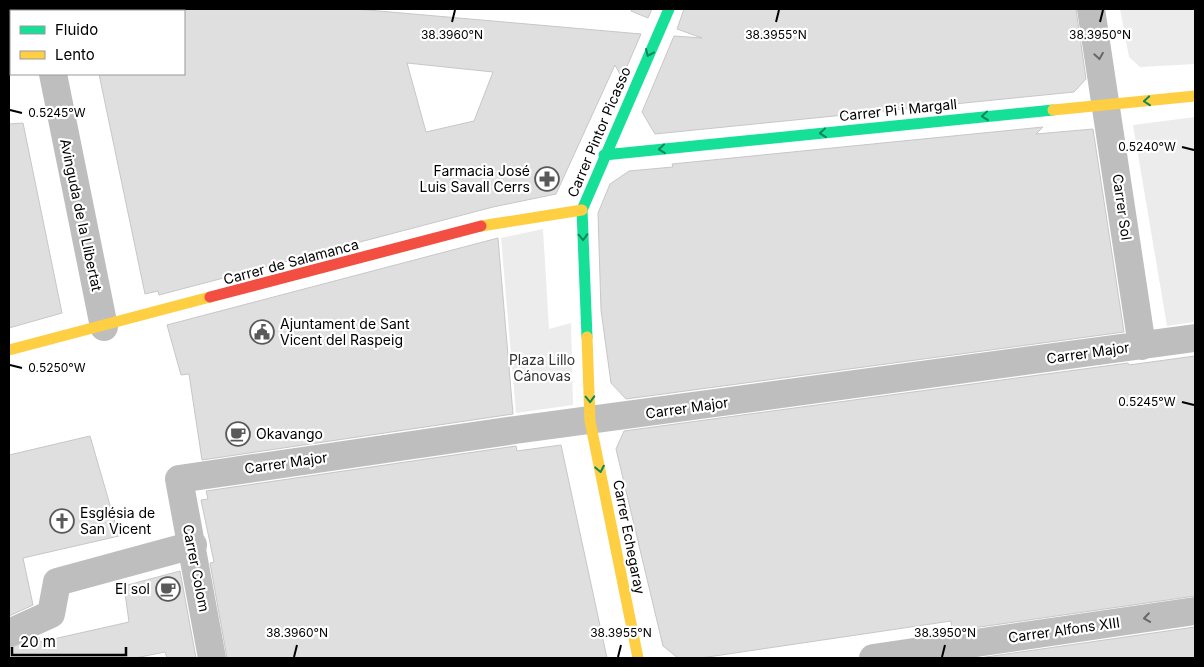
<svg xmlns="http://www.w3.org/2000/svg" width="1204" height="667" font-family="Inter,sans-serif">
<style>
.green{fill:#ececec}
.building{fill:#dfdfdf;stroke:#c7c7c7;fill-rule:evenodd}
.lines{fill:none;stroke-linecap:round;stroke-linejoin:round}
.street{stroke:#bebebe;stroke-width:28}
.fast{stroke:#16e098;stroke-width:11}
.slow{stroke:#ffcf43;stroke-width:11}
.jam{stroke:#f24e42;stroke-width:11}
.oneway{stroke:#0d865b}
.oneway2{stroke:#686868}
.ticks{fill:none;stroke:#000;stroke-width:2}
.labels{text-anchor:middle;stroke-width:4.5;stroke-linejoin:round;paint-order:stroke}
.street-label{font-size:14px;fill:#000;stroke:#fff}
.poi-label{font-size:14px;fill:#000;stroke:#fff;text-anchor:start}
.park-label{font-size:14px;fill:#333;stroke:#fff}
.ticks-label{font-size:12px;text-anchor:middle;fill:#000;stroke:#fff;stroke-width:4.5;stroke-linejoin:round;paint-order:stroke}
</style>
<rect width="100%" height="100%" fill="#fff"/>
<path class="green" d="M 1120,9 L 1195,9 L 1195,64 L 1140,67 L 1129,57 Z
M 1195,117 L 1195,322 L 1167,326 L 1133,125 Z
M 543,229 L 549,329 L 571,323 L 573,405 L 516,413 L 501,238 Z"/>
<path class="building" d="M 184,9 L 356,9 L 641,34 L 622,78 L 615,65 L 556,194 L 493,207 L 159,295 L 158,291 L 145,294 L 99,74 L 184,74 ZM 407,63 L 493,72 L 474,121 L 426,132 Z
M 632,9 L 652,9 L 648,18 L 631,11 Z
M 684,9 L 1076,9 L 1086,79 L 1074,92 L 655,134 L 642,112 L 674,36 L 702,38 L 677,29 Z
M 23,123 L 62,313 L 9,328 L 9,124 Z
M 1043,127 L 1036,134 L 1093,129 L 1124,332 L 626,399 L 611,383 L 601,310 L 598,213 L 610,184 L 629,171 L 673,167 L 672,164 Z
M 498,238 L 513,414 L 202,460 L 189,374 L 181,375 L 167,325 Z
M 1195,356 L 1195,596 L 952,631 L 951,621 L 701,658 L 678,658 L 663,646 L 616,449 L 624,431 L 1128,363 L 1129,365 Z
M 90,436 L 119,536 L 23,558 L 33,605 L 9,616 L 9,455 Z
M 561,445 L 607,658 L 227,658 L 210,563 L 214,562 L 201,500 L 208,499 L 206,491 L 516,446 L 517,451 Z
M 180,571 L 196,658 L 167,658 L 165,652 L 135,658 L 9,658 L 9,648 L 39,637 L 40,642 L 129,622 L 124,586 Z
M 1195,627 L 1195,658 L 979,658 Z"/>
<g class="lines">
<path class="street" d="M 39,9 L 40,11
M 1091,9 L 1142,346
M 53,74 L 104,327
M 9,633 L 51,614 L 57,582 L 193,545
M 212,658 L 179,479 L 515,430 L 1195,338
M 873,658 L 1195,611"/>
<path class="fast" d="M 604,155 L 1053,110
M 587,337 L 582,210 L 669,9"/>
<path class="slow" d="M 1053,110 L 1195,96
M 481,226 L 582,210
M 587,337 L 590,421 L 638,658
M 9,350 L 210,297"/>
<path class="jam" d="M 210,297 L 481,226"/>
</g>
<defs><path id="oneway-chevron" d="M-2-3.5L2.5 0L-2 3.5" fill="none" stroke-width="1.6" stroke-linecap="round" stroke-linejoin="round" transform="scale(1.25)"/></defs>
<g class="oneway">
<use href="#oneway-chevron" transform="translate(649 53) rotate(114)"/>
<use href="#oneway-chevron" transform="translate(1147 101) rotate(175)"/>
<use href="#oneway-chevron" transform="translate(985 116) rotate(174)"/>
<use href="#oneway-chevron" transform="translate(823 133) rotate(174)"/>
<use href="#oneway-chevron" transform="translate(662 149) rotate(174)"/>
<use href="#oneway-chevron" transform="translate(583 237) rotate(88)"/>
<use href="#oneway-chevron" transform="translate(590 399) rotate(88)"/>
<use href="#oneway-chevron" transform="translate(600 469) rotate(79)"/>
</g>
<g class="oneway2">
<use href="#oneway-chevron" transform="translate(1099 56) rotate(81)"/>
<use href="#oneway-chevron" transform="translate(1147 618) rotate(172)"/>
</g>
<path class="ticks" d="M 452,22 L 455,10M 776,22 L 779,10M 1100,22 L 1103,10M 10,110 L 22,113M 1182,147 L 1194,150M 10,365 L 22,368M 1182,402 L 1194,405M 294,657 L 297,645M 618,657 L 621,645M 942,657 L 945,645"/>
<defs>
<g id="pharmacy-ring" transform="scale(1.25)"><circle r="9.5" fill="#fff" stroke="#595959" stroke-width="1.5"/><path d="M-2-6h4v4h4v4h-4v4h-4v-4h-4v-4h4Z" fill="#595959"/></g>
<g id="civic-ring" transform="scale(1.25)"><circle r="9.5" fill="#fff" stroke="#595959" stroke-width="1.5"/><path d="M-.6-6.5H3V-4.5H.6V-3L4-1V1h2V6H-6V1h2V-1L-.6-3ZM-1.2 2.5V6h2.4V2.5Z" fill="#595959"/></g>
<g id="cafe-ring" transform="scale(1.25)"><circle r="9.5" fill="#fff" stroke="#595959" stroke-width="1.5"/><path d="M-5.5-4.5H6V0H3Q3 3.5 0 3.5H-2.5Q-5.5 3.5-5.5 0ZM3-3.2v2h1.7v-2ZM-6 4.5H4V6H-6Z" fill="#595959"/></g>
<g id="church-ring" transform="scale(1.25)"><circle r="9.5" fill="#fff" stroke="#595959" stroke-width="1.5"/><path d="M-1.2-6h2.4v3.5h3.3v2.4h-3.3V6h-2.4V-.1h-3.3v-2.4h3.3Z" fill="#595959"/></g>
</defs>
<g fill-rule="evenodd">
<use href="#pharmacy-ring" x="547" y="179"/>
<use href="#civic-ring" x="262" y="332"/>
<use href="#cafe-ring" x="238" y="434"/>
<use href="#church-ring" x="62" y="521"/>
<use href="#cafe-ring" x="168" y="589"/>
</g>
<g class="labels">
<g class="street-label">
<text transform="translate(898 110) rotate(-6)" y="5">Carrer Pi i Margall</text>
<text transform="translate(599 132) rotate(-67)" y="5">Carrer Pintor Picasso</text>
<text transform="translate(1122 207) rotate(82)" y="5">Carrer Sol</text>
<text transform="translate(81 215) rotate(78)" y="5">Avinguda de la Llibertat</text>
<text transform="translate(291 262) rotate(-15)" y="5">Carrer de Salamanca</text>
<text transform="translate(1088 353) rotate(-8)" y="5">Carrer Major</text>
<text transform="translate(687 408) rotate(-8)" y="5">Carrer Major</text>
<text transform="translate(286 463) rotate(-8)" y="5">Carrer Major</text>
<text transform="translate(629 537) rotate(79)" y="5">Carrer Echegaray</text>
<text transform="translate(196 568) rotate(79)" y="5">Carrer Colom</text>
<text transform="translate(1064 630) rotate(-8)" y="5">Carrer Alfons XIII</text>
</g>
<g class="poi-label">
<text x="530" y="176" text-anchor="end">Farmacia José<tspan x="530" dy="16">Luis Savall Cerrs</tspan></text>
<text x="280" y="329">Ajuntament de Sant<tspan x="280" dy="16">Vicent del Raspeig</tspan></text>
<text x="256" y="439">Okavango</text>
<text x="80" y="518">Església de<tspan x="80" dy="16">San Vicent</tspan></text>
<text x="150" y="594" text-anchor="end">El sol</text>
</g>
<g class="park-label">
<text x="542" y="365">Plaza Lillo<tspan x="542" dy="16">Cánovas</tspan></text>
</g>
</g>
<g class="ticks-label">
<text x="452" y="39">38.3960°N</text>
<text x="776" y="39">38.3955°N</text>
<text x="1100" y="39">38.3950°N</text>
<text x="57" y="117">0.5245°W</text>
<text x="1147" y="151">0.5240°W</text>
<text x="57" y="372">0.5250°W</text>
<text x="1147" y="406">0.5245°W</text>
<text x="297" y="637">38.3960°N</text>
<text x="621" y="637">38.3955°N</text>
<text x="945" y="637">38.3950°N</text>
</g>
<rect width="1204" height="667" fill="none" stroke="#000000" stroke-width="20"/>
<rect x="10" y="10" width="175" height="65" fill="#ffffff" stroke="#999999"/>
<rect x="20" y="26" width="25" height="8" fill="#16e098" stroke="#999999"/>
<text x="55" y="35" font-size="15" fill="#000000">Fluido</text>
<rect x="20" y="51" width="25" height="8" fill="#ffcf43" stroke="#999999"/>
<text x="55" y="60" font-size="15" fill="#000000">Lento</text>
<path d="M12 647v8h114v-8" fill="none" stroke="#000000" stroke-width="2.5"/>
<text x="20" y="647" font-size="15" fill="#000000" stroke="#ffffff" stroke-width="4" paint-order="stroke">20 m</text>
</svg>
